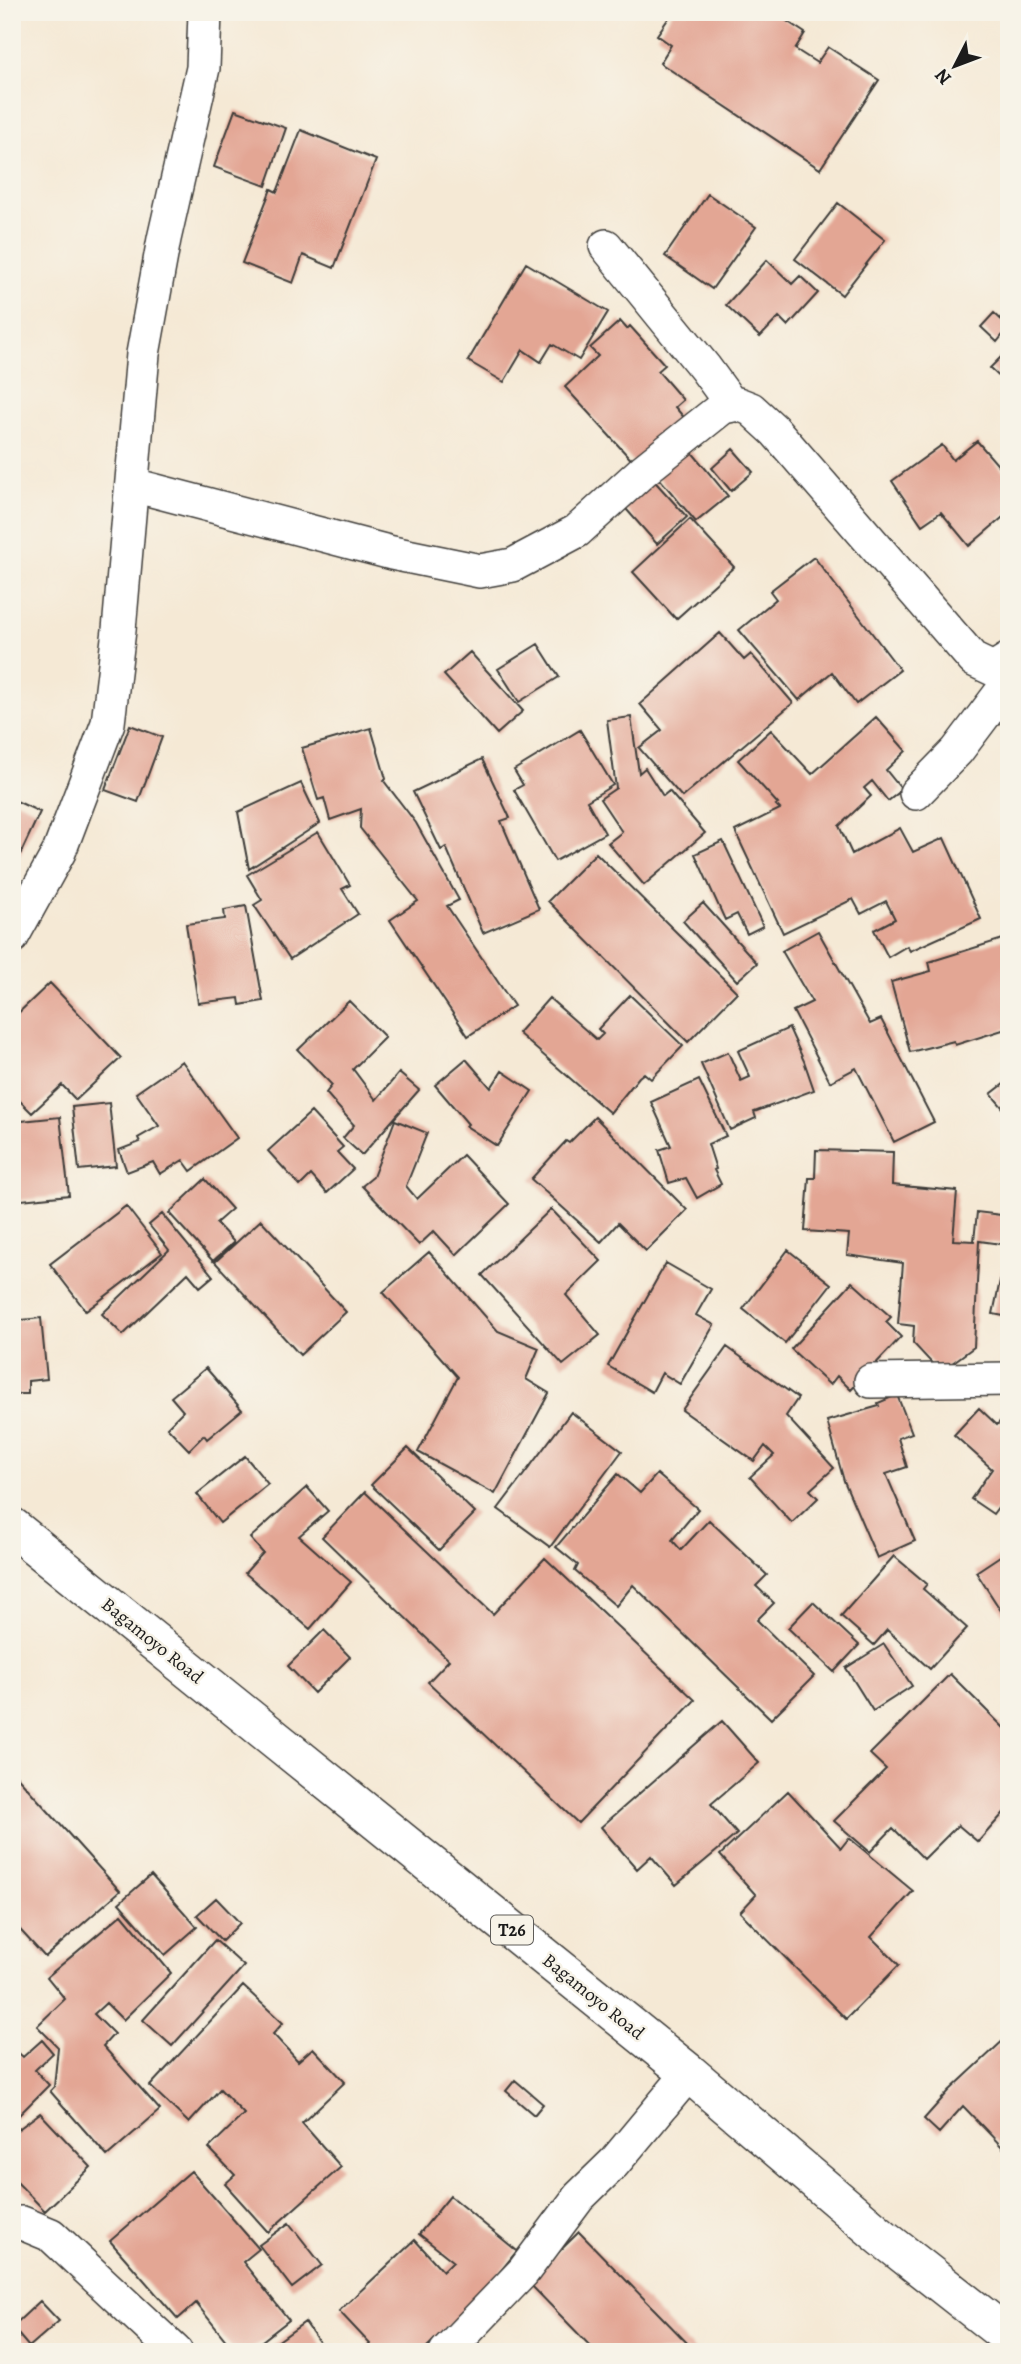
<svg xmlns="http://www.w3.org/2000/svg" width="1021" height="2364" font-family="Alegreya,serif">
<style>
.building{fill:#e3a694}
.lines{fill:none;stroke-linecap:round;stroke-linejoin:round}
.street-casing{stroke:#3d3b38;stroke-width:36}
.highway-casing{stroke:#3d3b38;stroke-width:41}
.street{stroke:#fff;stroke-width:33}
.highway{stroke:#fff;stroke-width:38}
.labels{text-anchor:middle;stroke-width:5;stroke-linejoin:round;paint-order:stroke}
.shield{fill:#f7f3e8;stroke:#5e5c59;stroke-width:2}
.shield-label{font-size:18px;font-weight:bold;fill:#1c1c1c}
.street-label{font-size:19px;fill:#1c1c1c;stroke:#f7f3e8}
</style>
<rect width="100%" height="100%" fill="#f7f3e8"/>
<filter id="ink" filterUnits="userSpaceOnUse"><feTurbulence type="fractalNoise" baseFrequency=".0143" numOctaves="2"/><feDisplacementMap in="SourceGraphic" scale="14" xChannelSelector="R" yChannelSelector="G"/><feConvolveMatrix kernelMatrix="1 2 1 2 8 2 1 2 1" color-interpolation-filters="sRGB"/></filter>
<filter id="wash" filterUnits="userSpaceOnUse"><feTurbulence type="fractalNoise" baseFrequency=".00686" numOctaves="4" result="noise"/><feDisplacementMap in="SourceGraphic" scale="28" xChannelSelector="R" yChannelSelector="G"/><feGaussianBlur stdDeviation="1.57" result="paint"/><feColorMatrix in="noise" values="0 0 0 0 0 0 0 0 0 0 0 0 0 0 0 0 0 1.4 0 .05"/><feComposite in="paint" operator="in"/></filter>
<g filter="url(#wash)">
<rect width="100%" height="100%" fill="#f5e9d5"/>
<g id="blocks">
<path class="building" d="M 673,12 L 773,12 L 805,33 L 795,49 L 817,63 L 828,47 L 879,80 L 820,169 L 660,63 L 671,45 L 657,35 Z
M 235,110 L 286,128 L 266,186 L 214,167 Z
M 301,130 L 376,160 L 334,268 L 303,255 L 293,283 L 242,263 L 271,189 L 277,192 Z
M 708,194 L 756,227 L 712,289 L 665,256 Z
M 838,203 L 885,240 L 842,295 L 795,259 Z
M 767,260 L 792,284 L 800,276 L 818,293 L 788,326 L 779,317 L 760,337 L 726,305 Z
M 526,263 L 608,312 L 579,360 L 552,344 L 541,362 L 523,350 L 504,382 L 468,361 Z
M 994,313 L 1009,327 L 997,342 L 981,327 Z
M 620,321 L 627,329 L 630,326 L 665,365 L 658,371 L 683,400 L 675,407 L 687,421 L 637,466 L 565,387 L 598,356 L 590,348 Z
M 1007,351 L 1009,382 L 1007,384 L 990,368 Z
M 977,441 L 1009,478 L 1009,512 L 969,546 L 941,512 L 922,525 L 892,481 L 942,445 L 953,460 Z
M 686,445 L 728,496 L 696,522 L 654,472 Z
M 733,449 L 753,472 L 731,491 L 712,468 Z
M 648,474 L 687,517 L 657,544 L 619,501 Z
M 690,519 L 734,567 L 676,619 L 633,572 Z
M 814,557 L 900,670 L 856,704 L 832,672 L 799,700 L 739,630 L 776,599 L 770,591 Z
M 720,633 L 744,660 L 751,654 L 793,703 L 682,797 L 639,748 L 662,730 L 640,704 Z
M 538,644 L 559,677 L 519,702 L 498,669 Z
M 470,652 L 523,711 L 497,734 L 444,675 Z
M 631,717 L 639,773 L 645,768 L 663,796 L 669,791 L 705,833 L 644,885 L 608,843 L 622,832 L 600,799 L 616,788 L 607,720 Z
M 876,717 L 906,751 L 886,770 L 902,790 L 888,801 L 872,781 L 864,788 L 871,796 L 839,826 L 852,854 L 900,828 L 913,852 L 944,838 L 981,919 L 910,951 L 907,946 L 888,957 L 874,930 L 895,919 L 886,901 L 861,914 L 853,899 L 783,933 L 735,831 L 780,809 L 776,805 L 778,804 L 738,760 L 771,730 L 812,774 Z
M 130,725 L 162,737 L 138,802 L 105,790 Z
M 371,728 L 386,779 L 384,781 L 416,823 L 459,900 L 447,906 L 514,1006 L 468,1036 L 390,920 L 418,901 L 360,828 L 361,809 L 330,820 L 324,798 L 318,800 L 302,748 Z
M 580,730 L 613,785 L 587,801 L 605,833 L 555,861 L 514,790 L 523,785 L 514,770 Z
M 482,759 L 510,818 L 501,821 L 539,909 L 483,933 L 446,847 L 441,850 L 413,792 Z
M 301,783 L 320,823 L 249,869 L 238,812 Z
M 12,799 L 40,812 L 12,872 Z
M 318,832 L 350,885 L 342,889 L 358,914 L 290,959 L 254,905 L 262,900 L 247,875 Z
M 723,841 L 763,926 L 747,934 L 737,914 L 725,920 L 695,854 Z
M 596,853 L 737,992 L 688,1042 L 548,901 Z
M 703,903 L 757,963 L 737,981 L 683,921 Z
M 246,906 L 263,1001 L 240,1005 L 239,998 L 198,1003 L 186,924 L 225,919 L 224,910 Z
M 818,931 L 870,1024 L 881,1019 L 934,1122 L 894,1142 L 856,1068 L 830,1082 L 793,1011 L 812,1002 L 782,951 Z
M 1009,937 L 1009,1028 L 955,1045 L 954,1041 L 910,1052 L 891,982 L 931,971 L 929,962 Z
M 50,983 L 121,1058 L 76,1100 L 62,1085 L 32,1113 L 12,1093 L 12,1019 Z
M 630,995 L 683,1046 L 651,1079 L 644,1073 L 639,1077 L 610,1113 L 518,1033 L 549,998 L 597,1040 L 603,1034 L 598,1029 Z
M 349,1001 L 385,1037 L 353,1069 L 376,1100 L 399,1073 L 419,1090 L 362,1155 L 343,1138 L 354,1125 L 326,1093 L 332,1085 L 298,1050 Z
M 789,1028 L 804,1061 L 814,1090 L 754,1112 L 756,1118 L 730,1130 L 701,1064 L 728,1052 L 741,1081 L 750,1077 L 738,1051 Z
M 466,1059 L 491,1088 L 502,1071 L 532,1091 L 497,1146 L 466,1126 L 468,1124 L 435,1085 Z
M 182,1061 L 237,1138 L 191,1171 L 183,1160 L 160,1174 L 153,1162 L 127,1172 L 119,1150 L 140,1142 L 138,1138 L 159,1126 L 136,1093 Z
M 699,1080 L 726,1136 L 708,1144 L 716,1169 L 714,1170 L 721,1184 L 697,1198 L 686,1178 L 669,1183 L 659,1150 L 671,1146 L 651,1102 Z
M 1009,1080 L 1009,1115 L 991,1094 Z
M 109,1103 L 116,1166 L 79,1170 L 72,1107 Z
M 311,1112 L 343,1147 L 337,1152 L 353,1169 L 327,1193 L 311,1175 L 300,1186 L 268,1151 Z
M 60,1117 L 69,1195 L 12,1201 L 12,1122 Z
M 595,1117 L 687,1210 L 646,1251 L 618,1223 L 601,1242 L 531,1179 L 566,1141 L 569,1143 Z
M 395,1120 L 427,1133 L 406,1186 L 417,1199 L 463,1155 L 509,1204 L 456,1255 L 434,1231 L 419,1245 L 362,1186 L 373,1177 Z
M 816,1150 L 893,1152 L 892,1185 L 957,1191 L 953,1240 L 974,1241 L 977,1212 L 1009,1216 L 1009,1245 L 979,1241 L 974,1347 L 940,1372 L 913,1343 L 914,1326 L 898,1324 L 903,1263 L 847,1255 L 849,1234 L 805,1231 L 809,1178 L 815,1178 Z
M 205,1179 L 232,1209 L 216,1223 L 234,1242 L 213,1261 L 169,1213 Z
M 126,1206 L 162,1253 L 86,1311 L 50,1264 Z
M 551,1209 L 601,1261 L 566,1295 L 600,1335 L 563,1365 L 482,1275 Z
M 162,1214 L 213,1276 L 200,1287 L 188,1273 L 123,1335 L 102,1314 L 169,1250 L 149,1225 Z
M 261,1220 L 346,1312 L 300,1355 L 215,1262 Z
M 788,1250 L 831,1284 L 785,1343 L 743,1309 Z
M 429,1252 L 498,1331 L 539,1348 L 526,1379 L 549,1393 L 495,1494 L 418,1452 L 458,1377 L 383,1292 Z
M 1005,1257 L 1009,1258 L 1009,1317 L 993,1314 Z
M 666,1263 L 711,1289 L 696,1315 L 714,1325 L 680,1384 L 662,1373 L 652,1392 L 608,1366 Z
M 852,1282 L 891,1317 L 886,1322 L 901,1337 L 851,1390 L 837,1376 L 830,1385 L 791,1349 Z
M 41,1318 L 47,1379 L 28,1381 L 28,1394 L 12,1394 L 12,1321 Z
M 727,1347 L 798,1398 L 786,1416 L 834,1468 L 810,1490 L 818,1498 L 792,1523 L 750,1477 L 774,1455 L 765,1446 L 754,1461 L 682,1410 Z
M 206,1368 L 242,1410 L 207,1439 L 204,1435 L 189,1450 L 167,1427 L 183,1411 L 171,1397 Z
M 897,1395 L 912,1433 L 898,1438 L 907,1467 L 886,1474 L 915,1541 L 877,1558 L 844,1481 L 827,1421 L 879,1406 L 878,1403 Z
M 979,1408 L 997,1425 L 1009,1411 L 1009,1514 L 999,1506 L 993,1514 L 971,1499 L 992,1469 L 954,1435 Z
M 571,1412 L 622,1451 L 550,1547 L 498,1509 Z
M 408,1448 L 475,1513 L 439,1550 L 371,1485 Z
M 245,1456 L 268,1484 L 220,1523 L 197,1494 Z
M 618,1474 L 640,1493 L 657,1474 L 698,1509 L 672,1540 L 681,1550 L 709,1520 L 767,1575 L 756,1586 L 774,1603 L 757,1620 L 814,1676 L 771,1719 L 633,1585 L 616,1606 L 575,1571 L 578,1565 L 556,1547 Z
M 307,1487 L 328,1511 L 299,1536 L 351,1582 L 310,1629 L 245,1573 L 263,1553 L 250,1538 Z
M 365,1492 L 493,1614 L 545,1558 L 695,1700 L 578,1823 L 428,1682 L 449,1660 L 322,1537 Z
M 1009,1550 L 1009,1623 L 976,1572 Z
M 894,1556 L 927,1584 L 923,1589 L 967,1628 L 930,1669 L 887,1630 L 874,1645 L 841,1616 Z
M 813,1602 L 859,1645 L 834,1672 L 788,1628 Z
M 324,1630 L 350,1657 L 314,1693 L 288,1666 Z
M 884,1644 L 912,1686 L 873,1711 L 846,1668 Z
M 950,1674 L 1009,1733 L 1009,1807 L 978,1842 L 958,1825 L 924,1859 L 893,1828 L 870,1852 L 834,1821 L 886,1769 L 870,1754 Z
M 722,1721 L 759,1763 L 711,1804 L 737,1834 L 676,1885 L 651,1856 L 637,1869 L 601,1827 Z
M 12,1771 L 120,1891 L 45,1957 L 12,1921 Z
M 788,1791 L 841,1848 L 849,1838 L 913,1891 L 871,1937 L 899,1965 L 846,2019 L 740,1912 L 756,1895 L 720,1855 Z
M 151,1875 L 197,1927 L 165,1955 L 119,1903 Z
M 216,1898 L 240,1923 L 222,1941 L 197,1915 Z
M 122,1914 L 171,1973 L 123,2020 L 106,2003 L 94,2014 L 114,2034 L 103,2046 L 160,2110 L 107,2156 L 50,2091 L 54,2087 L 58,2047 L 37,2026 L 65,1999 L 47,1977 Z
M 215,1940 L 244,1966 L 172,2046 L 143,2020 Z
M 243,1986 L 283,2023 L 273,2034 L 298,2061 L 313,2048 L 345,2082 L 302,2123 L 341,2167 L 268,2232 L 225,2184 L 235,2175 L 209,2148 L 244,2114 L 220,2089 L 189,2123 L 150,2086 Z
M 1009,2035 L 1009,2145 L 1004,2149 L 963,2106 L 939,2133 L 924,2119 L 949,2091 Z
M 42,2040 L 53,2053 L 35,2070 L 49,2085 L 12,2122 L 12,2047 L 23,2057 Z
M 515,2080 L 543,2104 L 534,2115 L 506,2091 Z
M 40,2113 L 91,2167 L 45,2211 L 12,2177 L 12,2134 Z
M 191,2171 L 259,2249 L 243,2262 L 289,2320 L 248,2352 L 235,2352 L 196,2303 L 178,2319 L 110,2241 Z
M 450,2196 L 517,2251 L 486,2289 L 422,2352 L 363,2352 L 370,2344 L 339,2311 L 415,2240 L 443,2271 L 453,2261 L 419,2234 Z
M 289,2223 L 322,2265 L 292,2288 L 259,2245 Z
M 579,2232 L 696,2352 L 596,2352 L 528,2282 Z
M 40,2301 L 59,2321 L 29,2347 L 12,2327 Z
M 305,2322 L 326,2352 L 267,2352 L 266,2350 Z
M 750,2344 L 759,2352 L 743,2352 Z"/>
</g>
</g>
<g filter="url(#ink)">
<use href="#blocks" fill-opacity="0" stroke="#3d3b38" stroke-width="2"/>
<g class="lines">
<g class="street-casing">
<path id="street" d="M 606,246 L 705,368 L 732,405
M 133,485 L 392,553 L 480,571 L 513,565 L 577,531 L 644,470 L 723,407 L 738,404 L 751,409 L 775,431 L 974,660 L 993,669 L 1009,659
M 916,793 L 957,751 L 1006,686
M 12,937 L 59,852 L 108,723 L 119,630 L 143,354 L 164,239 L 203,68 L 205,12
M 871,1381 L 1009,1379
M 12,2224 L 22,2223 L 51,2235 L 176,2352
M 446,2352 L 523,2272 L 579,2197 L 614,2163 L 689,2073"/>
</g>
<g class="highway-casing">
<path id="highway" d="M 12,1527 L 689,2073 L 883,2238 L 1009,2337"/>
</g>
<use href="#street" class="street"/>
<use href="#highway" class="highway"/>
</g>
</g>
<g class="labels">
<rect class="shield" x="491" y="1915.5" width="42" height="29" rx="5"/>
<g class="shield-label">
<text x="512" y="1936">T26</text>
</g>
<g class="street-label">
<text transform="translate(153 1640) rotate(39)" y="7">Bagamoyo Road</text>
<text transform="translate(594 1996) rotate(39)" y="7">Bagamoyo Road</text>
</g>
</g>
<rect width="1021" height="2364" fill="none" stroke="#f7f3e8" stroke-width="42"/>
<g transform="translate(955 66) rotate(228)" stroke="#f7f3e8" stroke-width="5" paint-order="stroke">
<path d="M0-5L12 26L0 18L-12 26Z" fill="#1c1c1c"/>
<text y="-10" font-size="19" font-weight="bold" text-anchor="middle" fill="#1c1c1c">N</text>
</g>
</svg>
